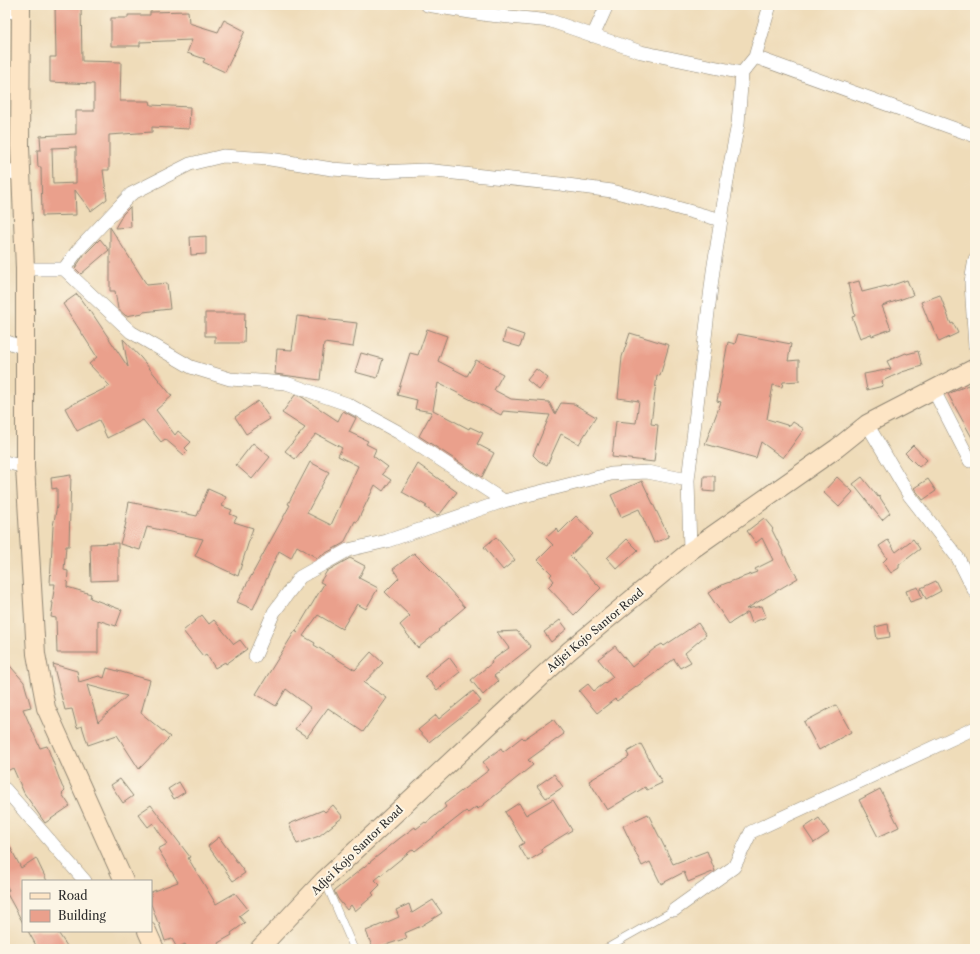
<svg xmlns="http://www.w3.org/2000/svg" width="980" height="954" font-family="'Libre Caslon Text',serif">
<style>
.building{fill:#eaa08c;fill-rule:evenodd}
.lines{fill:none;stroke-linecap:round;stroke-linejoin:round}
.lane-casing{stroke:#8d8472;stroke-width:8}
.street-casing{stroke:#8d8472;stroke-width:14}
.secondary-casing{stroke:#8d8472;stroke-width:20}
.lane{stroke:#fff;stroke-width:7}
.street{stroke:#fff;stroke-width:13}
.secondary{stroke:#fde5c5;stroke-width:18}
.labels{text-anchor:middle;stroke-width:4;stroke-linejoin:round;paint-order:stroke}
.street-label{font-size:11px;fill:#2b2b2b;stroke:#fcf5e5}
</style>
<rect width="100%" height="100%" fill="#fcf5e5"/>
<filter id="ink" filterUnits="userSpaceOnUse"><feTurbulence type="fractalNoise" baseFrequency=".025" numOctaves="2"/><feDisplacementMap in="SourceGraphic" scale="8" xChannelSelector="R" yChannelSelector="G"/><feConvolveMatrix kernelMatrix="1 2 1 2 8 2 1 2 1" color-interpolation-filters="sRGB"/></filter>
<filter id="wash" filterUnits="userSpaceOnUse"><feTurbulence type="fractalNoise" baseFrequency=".012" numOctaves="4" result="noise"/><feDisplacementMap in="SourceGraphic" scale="16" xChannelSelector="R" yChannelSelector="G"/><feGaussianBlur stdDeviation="0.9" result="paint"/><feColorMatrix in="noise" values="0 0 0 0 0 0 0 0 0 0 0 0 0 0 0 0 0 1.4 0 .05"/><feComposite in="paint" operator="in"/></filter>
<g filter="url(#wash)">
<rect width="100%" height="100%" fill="#efdcb9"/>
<g id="blocks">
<path class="building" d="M 55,5 L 81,5 L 82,61 L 121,62 L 120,101 L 150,101 L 151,105 L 190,107 L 189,129 L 152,127 L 152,132 L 109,135 L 109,170 L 103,170 L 107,199 L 91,211 L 75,190 L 76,215 L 42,216 L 41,167 L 38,167 L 37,150 L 41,150 L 40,136 L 76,134 L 76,111 L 94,111 L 94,84 L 50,82 L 50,57 L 56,57 ZM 76,147 L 76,183 L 53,184 L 52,148 Z
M 188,11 L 189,23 L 218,32 L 224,20 L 245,31 L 225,72 L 203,62 L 205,59 L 187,53 L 192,40 L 140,42 L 140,46 L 111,46 L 111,18 L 128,18 L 128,15 L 150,15 L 150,12 Z
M 130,207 L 131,227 L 115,228 L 123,214 Z
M 110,227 L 147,285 L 167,283 L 170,309 L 143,312 L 143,313 L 126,316 L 118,309 L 115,291 L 110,291 Z
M 206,236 L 206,254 L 191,255 L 190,237 Z
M 100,239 L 109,250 L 81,274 L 75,268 L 84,255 Z
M 907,280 L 913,295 L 882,306 L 891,329 L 872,336 L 871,334 L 860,338 L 852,317 L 855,316 L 848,284 L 859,281 L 862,292 L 886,286 L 887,287 Z
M 77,294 L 89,311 L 90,310 L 128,367 L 123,339 L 141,358 L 172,396 L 156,410 L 175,435 L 178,431 L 191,442 L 185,448 L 188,451 L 184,455 L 165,439 L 161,442 L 143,420 L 107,438 L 99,420 L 77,431 L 65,408 L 110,386 L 89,364 L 97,357 L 63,304 Z
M 940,295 L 951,324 L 953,323 L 958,333 L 939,342 L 930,321 L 929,322 L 921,302 Z
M 205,313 L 245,313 L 244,343 L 215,343 L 215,336 L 205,336 Z
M 297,316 L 357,323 L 353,347 L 324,343 L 320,380 L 275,374 L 277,349 L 292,350 Z
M 427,329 L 447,336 L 438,361 L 467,376 L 476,360 L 503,374 L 494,390 L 511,399 L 549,402 L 555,414 L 561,403 L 574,404 L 596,417 L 579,444 L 561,434 L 547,465 L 539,461 L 533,455 L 550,415 L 503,411 L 501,415 L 438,383 L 433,410 L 469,429 L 470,427 L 483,433 L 477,444 L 494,453 L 482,477 L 419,436 L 432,412 L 415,409 L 417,400 L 397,395 L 410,353 L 418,355 Z
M 506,329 L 524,335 L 520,347 L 503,342 Z
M 630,333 L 669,345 L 660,376 L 657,375 L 651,424 L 658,425 L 654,462 L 612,457 L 616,421 L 636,423 L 639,401 L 618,398 L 622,357 Z
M 738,334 L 791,344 L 788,361 L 799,360 L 799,381 L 783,382 L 782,387 L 773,385 L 767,419 L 790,426 L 793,422 L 804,429 L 783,458 L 761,442 L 756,458 L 705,444 L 721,402 L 717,401 L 728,342 L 735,344 Z
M 918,351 L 922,366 L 902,372 L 882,381 L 883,386 L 867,390 L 864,374 L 891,369 L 887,361 L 906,353 L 907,354 Z
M 361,353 L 383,359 L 377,378 L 355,372 Z
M 536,369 L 548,378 L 539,390 L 527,380 Z
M 968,385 L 975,402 L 975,443 L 948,394 Z
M 295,395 L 302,397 L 338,421 L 343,411 L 356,418 L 349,432 L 368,441 L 366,444 L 376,449 L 373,456 L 388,467 L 382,474 L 391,480 L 383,491 L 375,485 L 357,522 L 355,521 L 344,543 L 317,558 L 297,546 L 291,558 L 279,551 L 253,609 L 237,602 L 290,505 L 288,504 L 310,462 L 329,472 L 307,513 L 331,525 L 358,466 L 338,456 L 342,448 L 316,434 L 295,459 L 285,451 L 305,428 L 282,413 Z
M 258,401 L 270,419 L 246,434 L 235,417 Z
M 253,443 L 270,457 L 252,479 L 236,465 Z
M 913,445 L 927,460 L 919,467 L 905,453 Z
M 418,464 L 457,492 L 440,514 L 437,515 L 425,507 L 427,506 L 402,492 Z
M 71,475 L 69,546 L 66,546 L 64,570 L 68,571 L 67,587 L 91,594 L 90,598 L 122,610 L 116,626 L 98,620 L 98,653 L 57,653 L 56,618 L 51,617 L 53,603 L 52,603 L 55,584 L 50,584 L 53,526 L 57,506 L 57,488 L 52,489 L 51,478 Z
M 704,476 L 715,476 L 715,492 L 703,491 Z
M 837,477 L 853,492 L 839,507 L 823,492 Z
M 862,477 L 878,497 L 879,496 L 890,513 L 882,520 L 853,484 Z
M 928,479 L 936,491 L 923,500 L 914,488 Z
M 642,481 L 669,537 L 654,543 L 639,509 L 621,517 L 611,495 Z
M 208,489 L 226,497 L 222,506 L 232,510 L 230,514 L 237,517 L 234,522 L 253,528 L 238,576 L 195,556 L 203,539 L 147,527 L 140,550 L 120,544 L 126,523 L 125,523 L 129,502 L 197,516 Z
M 576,516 L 593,534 L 570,556 L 601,588 L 574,615 L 548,587 L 554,581 L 550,576 L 552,574 L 538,560 L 553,545 L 546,538 L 557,528 L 559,533 Z
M 764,518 L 773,529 L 772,530 L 790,566 L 798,578 L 746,609 L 762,606 L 766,617 L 752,623 L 748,612 L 729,624 L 708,593 L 724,584 L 757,572 L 755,569 L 773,560 L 762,538 L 756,543 L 747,531 Z
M 496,537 L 515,560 L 503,570 L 484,547 Z
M 627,539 L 638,550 L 617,569 L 607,558 Z
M 913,539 L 920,549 L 899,565 L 899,568 L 891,573 L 883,562 L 887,558 L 879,546 L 888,540 L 896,552 Z
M 118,543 L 118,580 L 91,581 L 90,544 Z
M 414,553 L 441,580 L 465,607 L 438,630 L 439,631 L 418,648 L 400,625 L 410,616 L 385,592 L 399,578 L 393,569 Z
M 350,558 L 365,566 L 359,578 L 378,588 L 366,609 L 357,604 L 342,629 L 318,615 L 303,636 L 315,643 L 314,645 L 355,670 L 371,652 L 383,663 L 364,683 L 387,698 L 363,732 L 328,708 L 307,737 L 295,729 L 311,708 L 286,689 L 276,706 L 256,694 L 295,631 L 298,633 L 296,631 L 324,584 L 320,582 L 327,571 Z
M 936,581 L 941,591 L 926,599 L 921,588 Z
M 918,587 L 922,598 L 910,602 L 906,591 Z
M 202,615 L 209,624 L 214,620 L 234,644 L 240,640 L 247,649 L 226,664 L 225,662 L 215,668 L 206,654 L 203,656 L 183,631 Z
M 560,620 L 567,629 L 551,642 L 544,632 Z
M 698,623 L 706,635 L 685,653 L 691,662 L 680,668 L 674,659 L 643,682 L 617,701 L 615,699 L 597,713 L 579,691 L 588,684 L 594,691 L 613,677 L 598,659 L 615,646 L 632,667 L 655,648 L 662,644 L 664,646 L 676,638 Z
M 888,624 L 890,637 L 877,639 L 875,627 Z
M 517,631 L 531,647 L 494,676 L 498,681 L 483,695 L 471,680 L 492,663 L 491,661 L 509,648 L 497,632 Z
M 449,657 L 460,672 L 437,690 L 425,676 Z
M 5,660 L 24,682 L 31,707 L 23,709 L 40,748 L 47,746 L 62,786 L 65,791 L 62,794 L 70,806 L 45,823 L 24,793 L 13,768 L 5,772 Z
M 53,664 L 77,671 L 79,682 L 99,676 L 104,678 L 107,668 L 150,680 L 141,713 L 170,737 L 139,769 L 117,735 L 88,745 L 82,726 L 77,728 L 72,709 L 65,710 ZM 87,685 L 127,696 L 98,722 Z
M 473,691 L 481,701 L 429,742 L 418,730 L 436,715 L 439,719 Z
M 836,705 L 851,732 L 819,750 L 804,722 Z
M 553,719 L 564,734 L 528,760 L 533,765 L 478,809 L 476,807 L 468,813 L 466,811 L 415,851 L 413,849 L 375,880 L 380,885 L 372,893 L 374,895 L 355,911 L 351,905 L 347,910 L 338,899 L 334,891 L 400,838 L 415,827 L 416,829 L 425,822 L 426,823 L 446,807 L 444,804 L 489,770 L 483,762 L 501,748 L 503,752 L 522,737 L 524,739 Z
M 641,744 L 662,783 L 647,790 L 645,787 L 607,810 L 589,781 L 629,757 L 627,752 Z
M 554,774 L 563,787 L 546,798 L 537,786 Z
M 120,779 L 133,796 L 123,803 L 111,785 Z
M 179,782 L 185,792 L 174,799 L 168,789 Z
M 880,789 L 899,827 L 878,837 L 859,800 Z
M 553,799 L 572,830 L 541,849 L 543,852 L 528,861 L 519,846 L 524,843 L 505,812 L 519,803 L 526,815 Z
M 151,805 L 190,857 L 188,858 L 216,904 L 235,893 L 248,909 L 239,916 L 245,923 L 231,933 L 232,935 L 218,943 L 219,945 L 212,949 L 187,949 L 185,944 L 177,948 L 172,939 L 165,941 L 159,923 L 158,923 L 151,904 L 151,892 L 178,882 L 158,849 L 167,844 L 153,823 L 148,827 L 138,814 Z
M 333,805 L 343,817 L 319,836 L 297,844 L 289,824 L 323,810 L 325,812 Z
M 648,814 L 673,864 L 707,851 L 715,871 L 688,882 L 684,872 L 661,884 L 650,862 L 642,866 L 623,826 Z
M 819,818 L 829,833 L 814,843 L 804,828 Z
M 5,837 L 21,868 L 36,858 L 47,881 L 23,881 L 23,923 L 6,892 L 9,890 L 5,883 Z
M 219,837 L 245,873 L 233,881 L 208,846 Z
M 433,900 L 442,913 L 421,926 L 405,933 L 407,938 L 373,949 L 366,931 L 399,917 L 396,910 L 409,904 L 412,913 Z
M 28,931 L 57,931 L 69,949 L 38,949 Z"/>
</g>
</g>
<g filter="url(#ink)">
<use href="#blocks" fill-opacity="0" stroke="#8d8472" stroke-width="1"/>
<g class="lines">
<g class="lane-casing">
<path id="lane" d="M 325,882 L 354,949
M 605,949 L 674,910"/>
</g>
<g class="street-casing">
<path id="street" d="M 427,5 L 489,15 L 551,21 L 641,52 L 742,73
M 5,12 L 22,11
M 593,36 L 607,5
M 755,57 L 975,136
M 5,170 L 20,175
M 975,259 L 971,282 L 975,347
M 25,269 L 64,269 L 78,250 L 131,194 L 190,164 L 223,156 L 270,159 L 332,169 L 376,172 L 425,170 L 560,184 L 612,191 L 663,204 L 721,220
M 64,269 L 131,332 L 191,367 L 230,379 L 286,383 L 347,404 L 398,432 L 504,501
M 5,341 L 24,348
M 933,389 L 970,461
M 867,424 L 909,495 L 958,558 L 975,592
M 5,462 L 25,467
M 690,551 L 688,480 L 713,271 L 728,175 L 738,124 L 742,73 L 755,57 L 770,5
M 255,656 L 274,612 L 300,577 L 348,550 L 387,541 L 504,501 L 611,474 L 647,472 L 688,480
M 5,789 L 85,881
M 674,910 L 734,867 L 751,832 L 975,728"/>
</g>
<g class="secondary-casing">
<path id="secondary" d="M 21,5 L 20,146 L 25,269 L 25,467 L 36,654 L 46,708 L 124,881
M 147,931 L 155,949
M 259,949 L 324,880 L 569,651 L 690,551 L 837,448 L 867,424 L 975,368"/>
</g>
<use href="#lane" class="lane"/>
<use href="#street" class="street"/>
<use href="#secondary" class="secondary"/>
</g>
</g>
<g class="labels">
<g class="street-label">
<text transform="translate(595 630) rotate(-40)" y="4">Adjei Kojo Santor Road</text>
<text transform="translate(357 850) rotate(-44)" y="4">Adjei Kojo Santor Road</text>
</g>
</g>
<rect width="980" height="954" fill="none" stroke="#fcf5e5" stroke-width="20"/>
<rect x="22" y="880" width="130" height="52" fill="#fcf5e5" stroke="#a8a49b"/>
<rect x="30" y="893" width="20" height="6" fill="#fde5c5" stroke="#a8a49b"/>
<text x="58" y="900" font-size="12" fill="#2b2b2b">Road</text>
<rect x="30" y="910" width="20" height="12" fill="#eaa08c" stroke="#a8a49b"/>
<text x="58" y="920" font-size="12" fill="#2b2b2b">Building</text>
</svg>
